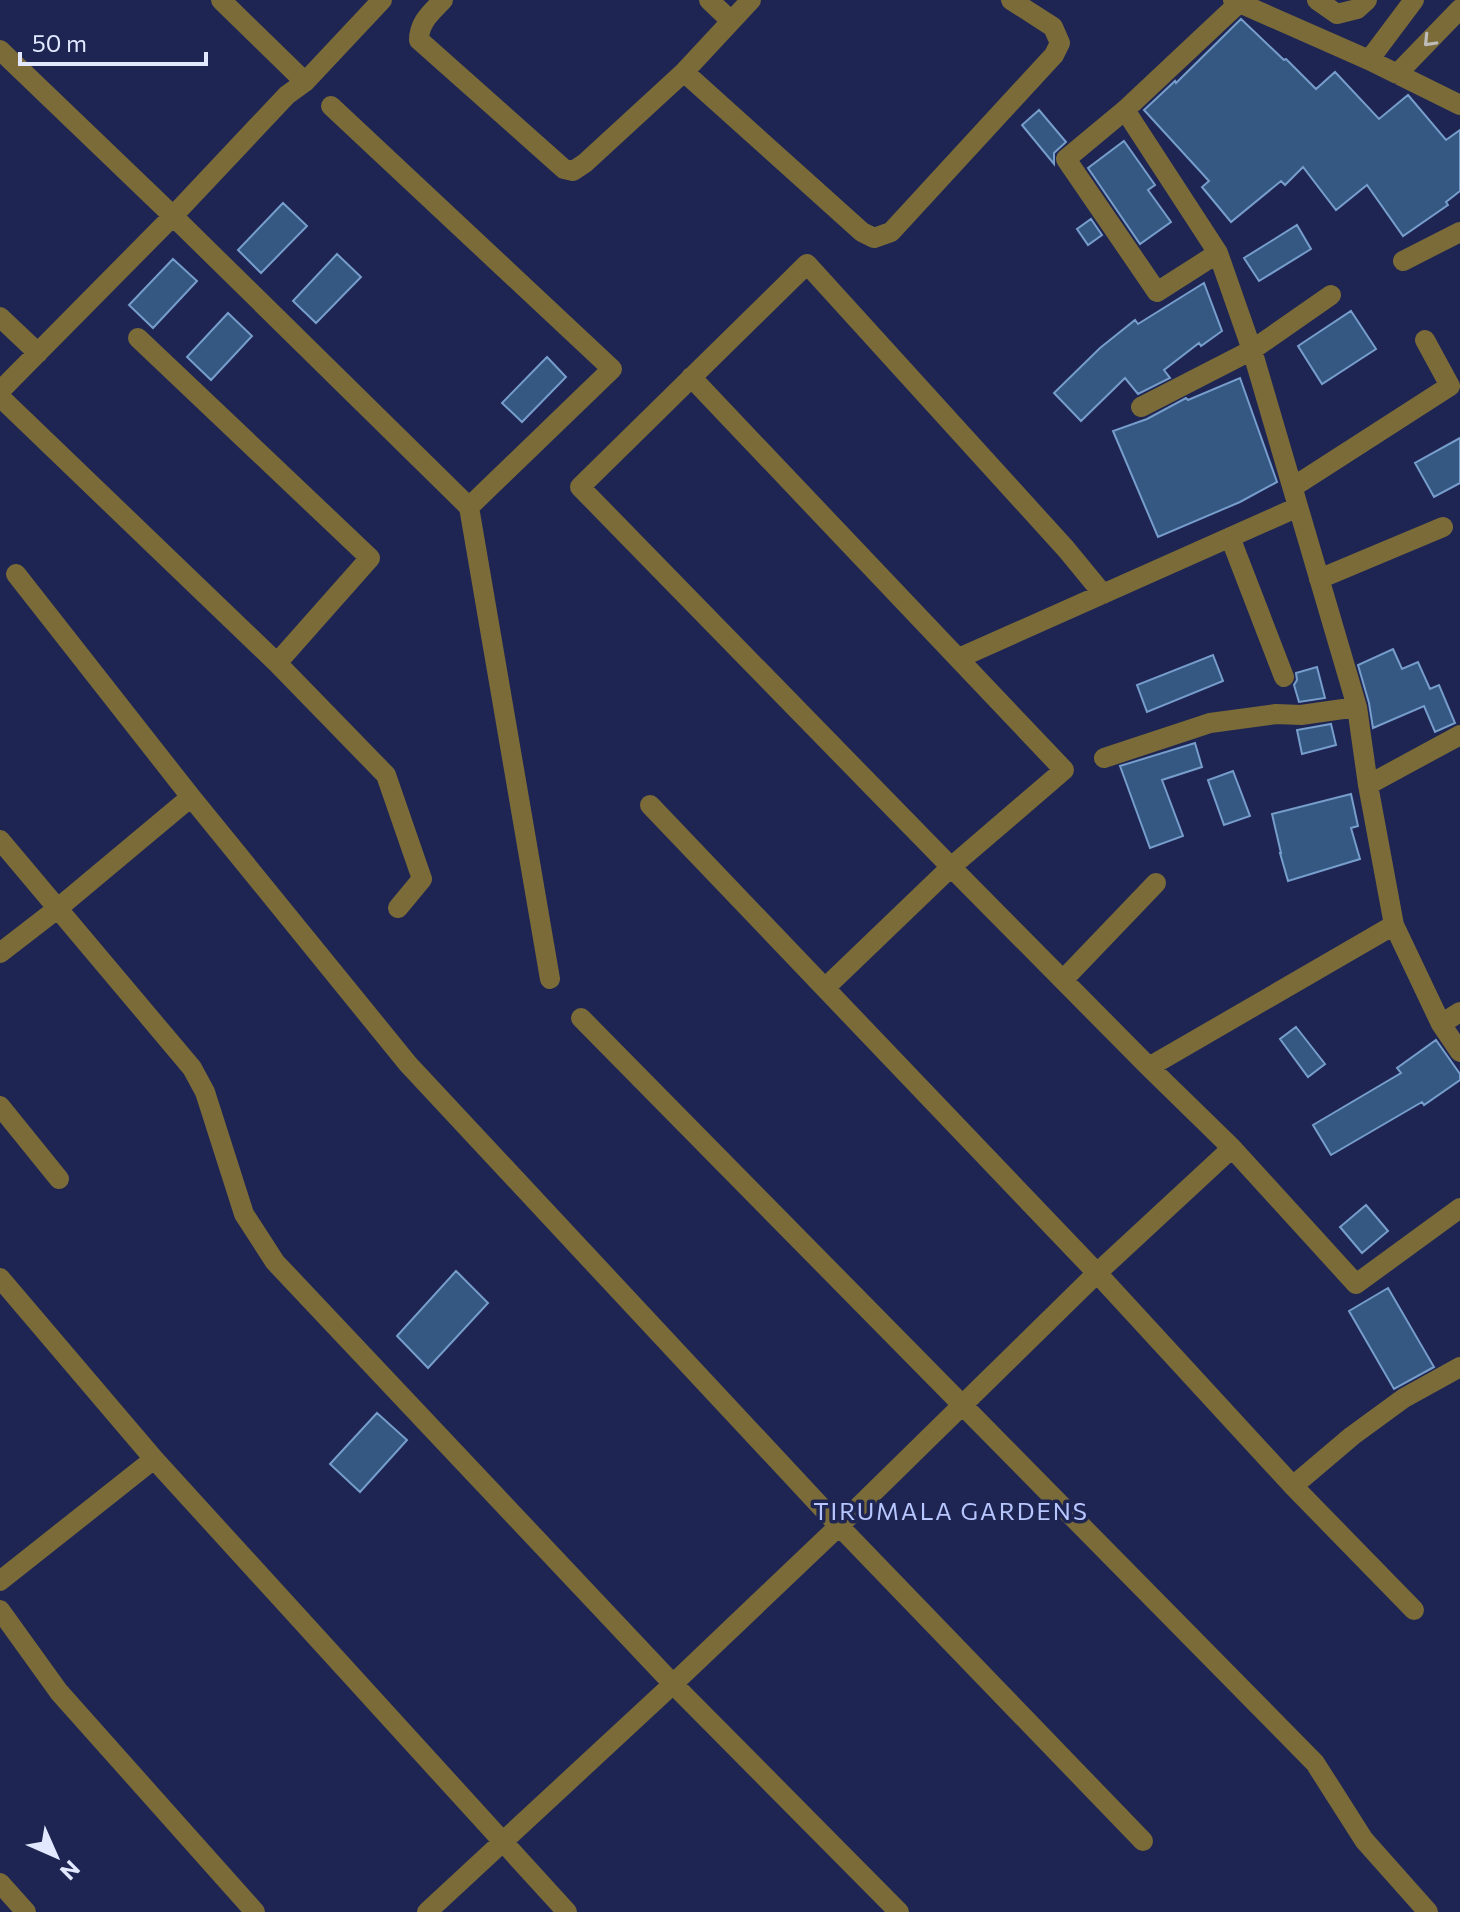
<svg xmlns="http://www.w3.org/2000/svg" width="1460" height="1912" font-family="Commissioner,sans-serif">
<style>
.building{fill:#345882;stroke:#769dcb;stroke-width:2}
.lines{fill:none;stroke-linecap:round;stroke-linejoin:round}
.minor{stroke:#7a6b39;stroke-width:20}
.oneway{stroke:#bdbcba}
.labels{text-anchor:middle;stroke-width:7;stroke-linejoin:round;paint-order:stroke}
.neighbourhood-label{font-size:24px;letter-spacing:2px;fill:#b7c6fe;stroke:#1e2552}
</style>
<rect width="100%" height="100%" fill="#1e2552"/>
<path class="building" d="M 1241,19 L 1284,60 L 1286,59 L 1316,89 L 1335,72 L 1379,119 L 1408,95 L 1446,140 L 1460,130 L 1460,191 L 1446,202 L 1448,205 L 1403,236 L 1367,185 L 1336,210 L 1303,167 L 1285,185 L 1281,181 L 1231,222 L 1202,187 L 1209,181 L 1144,110 L 1175,81 L 1176,83 Z
M 1039,110 L 1066,142 L 1054,153 L 1054,164 L 1022,125 Z
M 1124,141 L 1155,185 L 1148,190 L 1171,222 L 1140,244 L 1088,168 Z
M 283,203 L 307,226 L 261,273 L 238,250 Z
M 1091,219 L 1102,235 L 1088,245 L 1077,229 Z
M 1297,225 L 1311,249 L 1259,281 L 1244,258 Z
M 337,254 L 361,277 L 316,323 L 293,301 Z
M 173,259 L 197,281 L 153,328 L 129,305 Z
M 1204,283 L 1222,331 L 1201,346 L 1199,343 L 1164,370 L 1170,378 L 1138,394 L 1125,378 L 1081,421 L 1054,393 L 1100,348 L 1135,320 L 1138,324 Z
M 1351,311 L 1376,349 L 1322,384 L 1298,346 Z
M 228,313 L 252,336 L 211,380 L 187,357 Z
M 547,357 L 566,377 L 522,422 L 502,403 Z
M 1240,378 L 1277,482 L 1240,502 L 1158,537 L 1113,431 L 1147,419 L 1186,398 L 1188,400 Z
M 1460,438 L 1460,483 L 1434,497 L 1415,463 Z
M 1393,649 L 1402,669 L 1418,662 L 1430,689 L 1439,685 L 1455,723 L 1435,732 L 1424,706 L 1373,728 L 1369,703 L 1358,665 Z
M 1213,655 L 1223,681 L 1147,712 L 1137,685 Z
M 1317,667 L 1325,698 L 1299,702 L 1294,685 L 1297,680 L 1296,673 Z
M 1331,724 L 1336,745 L 1302,754 L 1297,730 Z
M 1195,743 L 1202,767 L 1162,780 L 1183,836 L 1150,848 L 1120,766 Z
M 1233,771 L 1250,816 L 1224,825 L 1208,780 Z
M 1351,794 L 1358,826 L 1351,828 L 1360,859 L 1288,881 L 1280,853 L 1281,853 L 1272,814 Z
M 1296,1027 L 1325,1064 L 1308,1077 L 1280,1039 Z
M 1436,1040 L 1460,1074 L 1460,1080 L 1424,1105 L 1422,1102 L 1331,1155 L 1313,1125 L 1401,1073 L 1397,1068 Z
M 1366,1205 L 1388,1231 L 1362,1253 L 1340,1227 Z
M 456,1271 L 488,1303 L 428,1368 L 397,1336 Z
M 1388,1288 L 1434,1367 L 1394,1389 L 1349,1311 Z
M 377,1413 L 407,1440 L 360,1492 L 330,1464 Z"/>
<g class="lines">
<path class="minor" d="M 221,0 L 305,82
M 443,0 C 431,13 419,22 419,40 L 564,169 L 573,171 L 585,163 L 684,72
M 709,0 L 731,21
M 751,0 L 684,72 L 862,232 L 874,238 L 891,232 L 1054,55 L 1060,43 L 1053,27 L 1011,0
M 1233,0 L 1369,60 L 1460,105
M 1317,0 L 1337,14 L 1357,9 L 1367,0
M 0,50 L 173,216 L 469,507 L 550,979
M 1369,60 L 1414,0
M 1397,74 L 1460,9
M 331,106 L 612,369 L 469,507
M 1125,110 L 1218,253 L 1252,350 L 1357,707 L 1368,785 L 1394,925 L 1441,1024 L 1460,1052
M 1218,253 L 1157,292 L 1066,159 L 1125,110 L 1239,3
M 1403,261 L 1460,232
M 0,317 L 38,353
M 138,338 L 370,558 L 277,663
M 691,377 L 1064,770 L 951,867 L 825,988
M 0,391 L 173,216 L 287,95 L 305,82 L 382,0
M 0,397 L 277,663 L 386,775 L 422,879 L 398,908
M 1141,407 L 1252,350 L 1331,295
M 1293,487 L 1450,386 L 1425,340
M 1230,537 L 1284,677
M 16,574 L 191,797 L 408,1064 L 839,1526 L 1143,1841
M 1319,579 L 1443,527
M 1103,594 L 1066,549 L 807,264 L 580,487 L 951,867 L 1149,1067 L 1232,1148 L 1356,1284 L 1460,1208
M 959,658 L 1298,507
M 1104,758 L 1210,723 L 1276,714 L 1301,715 L 1357,707
M 1368,785 L 1460,735
M 650,805 L 1097,1273 L 1293,1486 L 1414,1610
M 0,840 L 192,1068 L 205,1092 L 244,1214 L 275,1262 L 673,1684 L 899,1912
M 0,953 L 57,909 L 191,797
M 1064,979 L 1156,883
M 581,1018 L 1315,1763 L 1364,1840 L 1428,1912
M 1441,1024 L 1460,1012
M 1149,1067 L 1394,925
M 0,1106 L 59,1179
M 0,1278 L 154,1459 L 567,1912
M 1293,1486 L 1352,1436 L 1404,1398 L 1460,1367
M 0,1581 L 154,1459
M 0,1610 L 59,1692 L 255,1912
M 0,1883 L 26,1912
M 427,1912 L 673,1684 L 839,1526 L 1097,1273 L 1232,1148"/>
</g>
<defs><path id="oneway-chevron" d="M-2-3.5L2.5 0L-2 3.5" fill="none" stroke-width="1.6" stroke-linecap="round" stroke-linejoin="round" transform="scale(2)"/></defs>
<use class="oneway" href="#oneway-chevron" transform="translate(1429 41) rotate(134)"/>
<g class="labels">
<g class="neighbourhood-label">
<text x="951" y="1520">TIRUMALA GARDENS</text>
</g>
</g>
<g transform="translate(56 1856) rotate(135)" stroke="#1e2552" stroke-width="6" paint-order="stroke">
<path d="M0-6L14 30L0 20L-14 30Z" fill="#e1e8ff"/>
<text y="-12" font-size="22" font-weight="bold" text-anchor="middle" fill="#e1e8ff">N</text>
</g>
<path d="M20 52v12h186v-12" fill="none" stroke="#e1e8ff" stroke-width="4"/>
<text x="32" y="52" font-size="24" fill="#e1e8ff" stroke="#1e2552" stroke-width="6" paint-order="stroke">50 m</text>
</svg>
